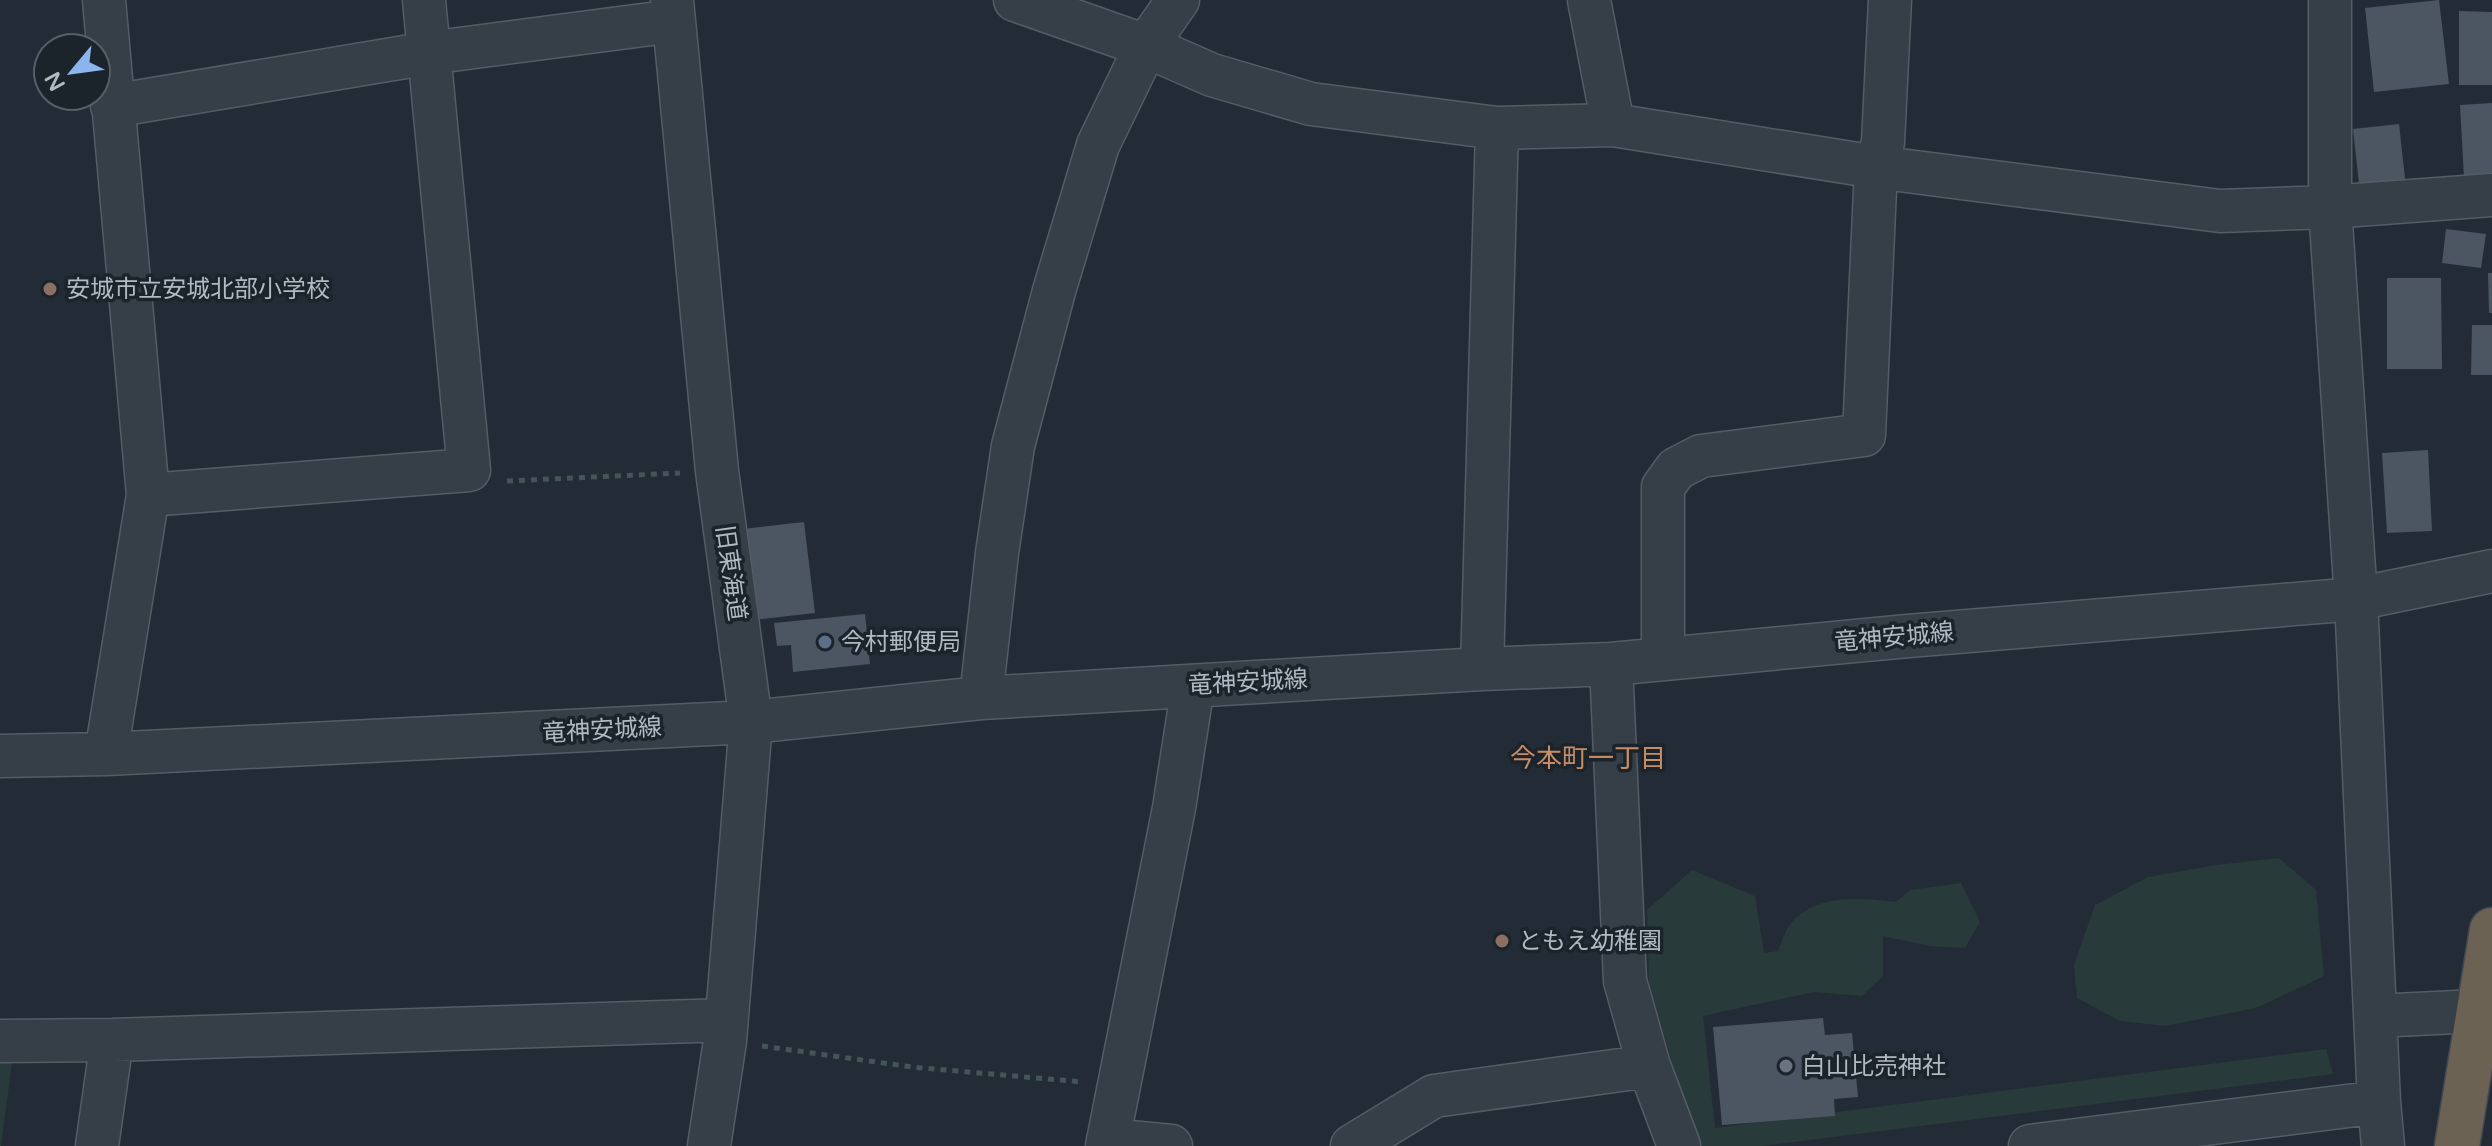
<svg xmlns="http://www.w3.org/2000/svg" width="2492" height="1146" font-family="'Varela Round','Noto Sans JP',sans-serif">
<style>
.green{fill:#283a39}
.building{fill:#4b5662}
.lines{fill:none;stroke-linecap:round;stroke-linejoin:round}
.minor-casing{stroke:#545c65;stroke-width:45}
.highway-casing{stroke:#414952;stroke-width:47}
.path{stroke:#445557;stroke-width:5;stroke-dasharray:6 6;stroke-linecap:butt}
.minor{stroke:#363e47;stroke-width:42}
.highway{stroke:#6c6254;stroke-width:44}
.education-dot{fill:#8d6e63;stroke:#1b232b;stroke-width:3}
.service-dot{fill:#5c6f8a;stroke:#1b232b;stroke-width:3}
.worship-dot{fill:#6b7280;stroke:#1b232b;stroke-width:3}
.labels{text-anchor:middle;stroke-width:7;stroke-linejoin:round;paint-order:stroke}
.poi-label{font-size:24px;fill:#b1b9c3;stroke:#1b232b;text-anchor:start}
.street-label{font-size:24px;fill:#b1b9c3;stroke:#1b232b}
.neighbourhood-label{font-size:26px;fill:#c98d66;stroke:#1b232b}
</style>
<rect width="100%" height="100%" fill="#232c36"/>
<path class="green" d="M 2279,858 L 2316,890 L 2324,976 L 2256,1008 L 2165,1026 L 2120,1021 L 2077,998 L 2074,965 L 2095,905 L 2148,877 L 2216,865 Z
M 1692,870 L 1755,896 L 1764,953 L 1778,951 C 1782,942 1785,929 1792,922 C 1818,893 1862,898 1896,902 L 1910,890 L 1961,883 L 1980,922 L 1965,948 L 1930,946 L 1883,936 L 1883,976 L 1862,996 L 1814,992 L 1703,1016 L 1715,1128 L 2326,1049 L 2333,1074 L 1762,1146 L 1698,1146 L 1649,987 L 1647,910 Z
M 13,1055 L 1,1146 L 0,1146 L 0,1056 Z"/>
<path class="building" d="M 2439,0 L 2449,84 L 2374,92 L 2365,8 Z
M 2459,11 L 2492,12 L 2492,85 L 2459,85 Z
M 2492,103 L 2492,177 L 2464,178 L 2460,105 Z
M 2399,124 L 2406,187 L 2360,193 L 2353,129 Z
M 2446,229 L 2486,234 L 2481,268 L 2442,263 Z
M 2488,273 L 2492,273 L 2492,313 L 2489,313 Z
M 2387,278 L 2441,278 L 2442,369 L 2387,369 Z
M 2472,325 L 2492,325 L 2492,375 L 2471,375 Z
M 2428,450 L 2432,531 L 2387,533 L 2382,453 Z
M 804,522 L 815,613 L 754,620 L 743,529 Z
M 865,614 L 870,664 L 793,672 L 791,645 L 777,646 L 774,623 Z
M 1823,1018 L 1825,1035 L 1852,1033 L 1858,1097 L 1834,1099 L 1835,1116 L 1722,1125 L 1713,1027 Z"/>
<g class="lines">
<g class="minor-casing">
<path id="minor" d="M 104,0 L 148,495 L 106,754
M 672,0 L 717,471 L 751,722 L 725,1041 L 709,1146
M 1015,0 L 1146,46 L 1212,75 L 1311,104 L 1497,128 L 1613,125 L 1876,167 L 2220,211 L 2330,207 L 2492,195
M 1589,0 L 1613,125
M 2330,0 L 2330,207 L 2356,599 L 2379,1102 L 2383,1146
M 112,106 L 429,53 L 674,21
M 148,495 L 469,470 L 424,0
M 1663,659 L 1663,487 L 1676,469 L 1701,456 L 1864,435 L 1876,167 L 1883,142 L 1890,0
M 1611,664 L 1625,981 L 1649,1066 L 1679,1146
M 1482,669 L 1497,128
M 981,698 L 997,553 L 1013,446 L 1054,291 L 1098,145 L 1146,46 L 1178,0
M 0,756 L 106,754 L 751,722 L 981,698 L 1482,669 L 1611,664 L 1908,636 L 2356,599 L 2492,571
M 2375,1016 L 2477,1011
M 0,1041 L 112,1040 L 726,1020
M 1108,1140 L 1171,1146
M 97,1146 L 112,1040
M 1107,1146 L 1174,808 L 1193,686
M 1352,1146 L 1434,1096 L 1649,1066
M 2030,1146 L 2379,1102"/>
</g>
<g class="highway-casing">
<path id="highway" d="M 2457,1146 L 2492,930"/>
</g>
<path class="path" d="M 507,481 L 680,473
M 762,1046 L 912,1067 L 1082,1082"/>
<use href="#minor" class="minor"/>
<use href="#highway" class="highway"/>
</g>
<g class="education-dot">
<circle cx="50" cy="289" r="8"/>
<circle cx="1502" cy="941" r="8"/>
</g>
<circle class="service-dot" cx="825" cy="642" r="8"/>
<circle class="worship-dot" cx="1786" cy="1066" r="8"/>
<g class="labels">
<g class="poi-label">
<text x="66" y="297">安城市立安城北部小学校</text>
<text x="841" y="650">今村郵便局</text>
<text x="1518" y="949">ともえ幼稚園</text>
<text x="1802" y="1074">白山比売神社</text>
</g>
<g class="street-label">
<text transform="translate(731 573) rotate(82)" y="8">旧東海道</text>
<text transform="translate(1894 637) rotate(-5)" y="8">竜神安城線</text>
<text transform="translate(1248 682) rotate(-3)" y="8">竜神安城線</text>
<text transform="translate(602 730) rotate(-3)" y="8">竜神安城線</text>
</g>
<g class="neighbourhood-label">
<text x="1588" y="767">今本町一丁目</text>
</g>
</g>
<g transform="translate(72 72) rotate(241)"><circle r="38" fill="#1b232b" stroke="#575f68" stroke-width="2"/>
<path d="M0-6L14 30L0 20L-14 30Z" fill="#8cb5ed"/>
<text y="-12" font-size="22" font-weight="bold" text-anchor="middle" fill="#b1b9c3">N</text>
</g>
</svg>
